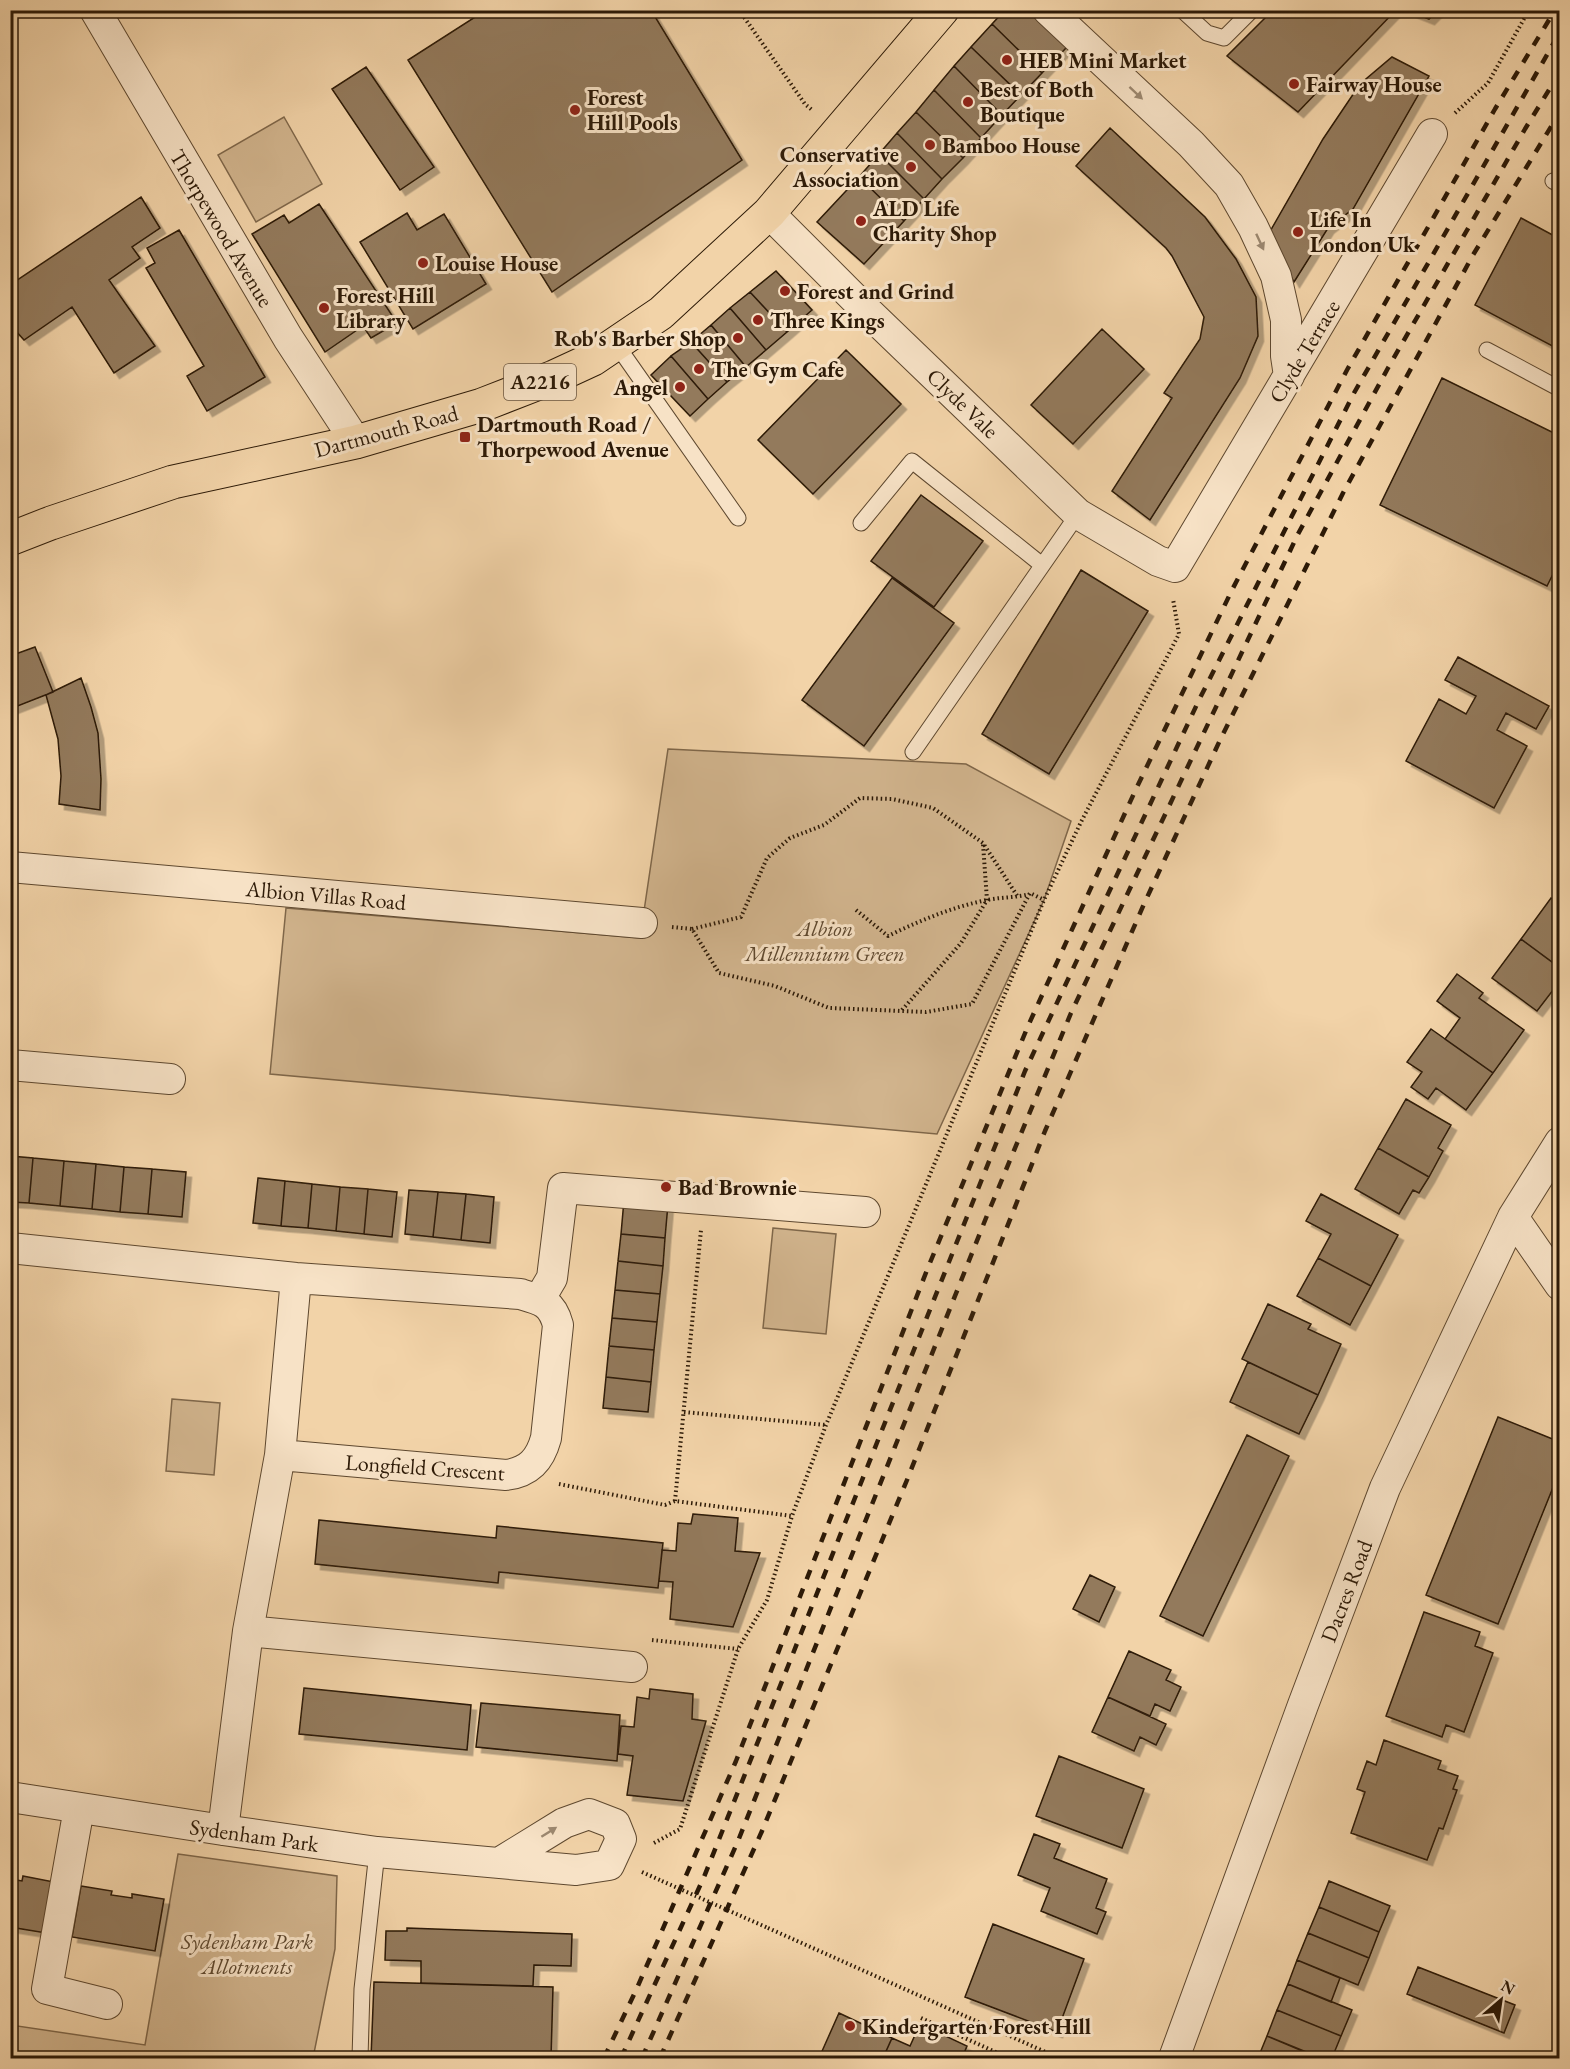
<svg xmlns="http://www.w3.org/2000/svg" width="1570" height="2069" font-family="'EB Garamond',serif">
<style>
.green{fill:#d1b48d;stroke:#7f674a;stroke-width:1.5}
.building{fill:#937a5b;stroke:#2d1a07;stroke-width:1.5;filter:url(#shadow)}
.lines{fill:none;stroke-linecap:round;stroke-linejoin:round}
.service-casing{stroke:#5e482f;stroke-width:17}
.minor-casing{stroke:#5e482f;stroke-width:32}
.primary-casing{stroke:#2d1a07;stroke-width:35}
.path{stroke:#2d1a07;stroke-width:4;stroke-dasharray:1.5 3;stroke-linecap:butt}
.service{stroke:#f7e2c6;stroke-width:15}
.minor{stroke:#f7e2c6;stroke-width:30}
.primary{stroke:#f2d3a8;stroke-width:33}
.rail{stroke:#2d1a07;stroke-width:4.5;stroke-dasharray:10 10;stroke-linecap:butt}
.path-bridge{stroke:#2d1a07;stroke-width:4;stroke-dasharray:1.5 3;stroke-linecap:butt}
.oneway{fill:#9c8870}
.poi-dot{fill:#8f2418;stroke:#f7e2c6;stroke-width:2}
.labels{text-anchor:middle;stroke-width:6;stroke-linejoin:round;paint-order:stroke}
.shield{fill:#f7e2c6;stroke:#6a5640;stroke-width:1.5}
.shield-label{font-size:21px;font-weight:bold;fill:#2d1a07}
.poi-label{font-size:22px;font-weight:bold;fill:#2d1a07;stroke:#f7e2c6;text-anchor:start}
.street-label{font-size:22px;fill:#2d1a07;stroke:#f7e2c6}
.park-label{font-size:22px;font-style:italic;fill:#5e482f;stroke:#f7e2c6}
</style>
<defs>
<filter id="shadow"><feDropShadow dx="5.5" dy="5.5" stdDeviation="0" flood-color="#0004"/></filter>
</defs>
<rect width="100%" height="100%" fill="#f2d3a8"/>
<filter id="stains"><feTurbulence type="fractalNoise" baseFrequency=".00333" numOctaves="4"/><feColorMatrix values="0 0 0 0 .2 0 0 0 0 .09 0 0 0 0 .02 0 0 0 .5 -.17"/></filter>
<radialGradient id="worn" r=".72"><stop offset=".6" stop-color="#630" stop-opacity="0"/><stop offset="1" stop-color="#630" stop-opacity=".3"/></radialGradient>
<path class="green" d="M 284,117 L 322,184 L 256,222 L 218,155 Z
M 668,749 L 966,764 L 1071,821 L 1044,900 L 937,1134 L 270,1074 L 286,908 L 640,938 Z
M 773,1228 L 836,1234 L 826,1334 L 763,1328 Z
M 172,1399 L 220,1403 L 214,1475 L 166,1471 Z
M 178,1854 L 337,1876 L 335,1949 L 313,2058 L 11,2058 L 11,2025 L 145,2045 Z"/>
<path class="building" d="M 486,10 L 651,10 L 742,160 L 552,292 L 408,60 Z
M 1005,10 L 1040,10 L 1067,47 L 1042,73 L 992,24 Z
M 1273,10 L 1396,10 L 1298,112 L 1227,56 Z
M 1406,10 L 1438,10 L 1429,19 Z
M 992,24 L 1042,73 L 1021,95 L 971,47 Z
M 971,47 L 1021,95 L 1002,115 L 954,66 Z
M 1392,57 L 1429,76 L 1353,209 L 1328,228 L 1294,282 L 1268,235 L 1323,139 L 1360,84 Z
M 954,66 L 1002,115 L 981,138 L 934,90 Z
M 366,67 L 434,167 L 400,190 L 332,89 Z
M 934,90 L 981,138 L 963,158 L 916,112 Z
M 916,112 L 963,158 L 942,179 L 897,133 Z
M 1110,128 L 1205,217 L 1236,259 L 1256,297 L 1258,336 L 1240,378 L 1150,520 L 1112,491 L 1172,398 L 1164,393 L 1200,339 L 1204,317 L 1172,256 L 1166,248 L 1076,166 Z
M 897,133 L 942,179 L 924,199 L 879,154 Z
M 879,154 L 924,199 L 904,221 L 859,177 Z
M 859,177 L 904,221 L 864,264 L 817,222 Z
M 141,197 L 160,228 L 132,247 L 140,258 L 109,280 L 155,346 L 114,373 L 72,307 L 24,340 L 15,330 L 10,332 L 10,285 Z
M 319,204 L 397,323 L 371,338 L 363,326 L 325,352 L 252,234 L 284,215 L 289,223 Z
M 407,213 L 417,230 L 444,214 L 486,284 L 413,329 L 360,242 Z
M 1521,218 L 1560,239 L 1560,350 L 1475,305 Z
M 179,230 L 265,377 L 207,411 L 187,376 L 204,366 L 146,268 L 155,263 L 147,248 Z
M 776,271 L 812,310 L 787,332 L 750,292 Z
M 750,292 L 787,332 L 766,350 L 730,308 Z
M 730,308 L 766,350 L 746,367 L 711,325 Z
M 711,325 L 746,367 L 727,382 L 691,342 Z
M 1102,329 L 1144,369 L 1073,444 L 1031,405 Z
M 691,342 L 727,382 L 708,399 L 671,356 Z
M 846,350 L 901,404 L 813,494 L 758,440 Z
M 671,356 L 708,399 L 690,416 L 651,375 Z
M 1442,378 L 1560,436 L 1560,560 L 1547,586 L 1380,505 Z
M 921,495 L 983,541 L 934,607 L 871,561 Z
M 1081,570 L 1148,611 L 1049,774 L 982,734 Z
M 892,578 L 954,623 L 864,746 L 802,700 Z
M 35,647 L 53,692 L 10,709 L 10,656 Z
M 1458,657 L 1549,706 L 1536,729 L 1506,713 L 1497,730 L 1527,746 L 1494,808 L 1406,761 L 1439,699 L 1466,714 L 1476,696 L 1445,680 Z
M 81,678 L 91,707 L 98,733 L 101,779 L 100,810 L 59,804 L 61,776 L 58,739 L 46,695 Z
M 1551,898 L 1560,904 L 1560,968 L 1521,939 Z
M 1521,939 L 1560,968 L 1560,981 L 1537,1011 L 1492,978 Z
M 1457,974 L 1483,993 L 1479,998 L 1524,1030 L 1493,1073 L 1445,1039 L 1460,1018 L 1437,1001 Z
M 1431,1029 L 1493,1073 L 1466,1110 L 1436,1088 L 1428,1099 L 1411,1087 L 1422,1072 L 1407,1062 Z
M 1406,1099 L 1451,1125 L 1438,1148 L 1443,1151 L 1429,1177 L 1378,1148 Z
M 1378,1148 L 1429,1177 L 1419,1193 L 1413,1190 L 1399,1214 L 1355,1189 Z
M 10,1156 L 33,1158 L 29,1203 L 10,1202 Z
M 33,1158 L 64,1161 L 60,1206 L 29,1203 Z
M 64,1161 L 96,1164 L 92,1209 L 60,1206 Z
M 96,1164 L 124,1167 L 120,1212 L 92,1209 Z
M 124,1167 L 152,1169 L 148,1214 L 120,1212 Z
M 152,1169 L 186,1172 L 182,1217 L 148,1214 Z
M 258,1178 L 285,1181 L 281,1226 L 253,1223 Z
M 285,1181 L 312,1184 L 308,1228 L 281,1226 Z
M 312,1184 L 340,1187 L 336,1231 L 308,1228 Z
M 340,1187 L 368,1189 L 364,1234 L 336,1231 Z
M 368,1189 L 397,1192 L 392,1237 L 364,1234 Z
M 409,1190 L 438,1192 L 433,1237 L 405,1234 Z
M 438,1192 L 466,1194 L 461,1240 L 433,1237 Z
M 466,1194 L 494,1197 L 490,1243 L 461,1240 Z
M 1321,1194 L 1398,1235 L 1371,1286 L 1318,1258 L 1331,1234 L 1306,1221 Z
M 624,1200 L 668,1204 L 665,1238 L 621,1234 Z
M 621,1234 L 665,1238 L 663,1266 L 618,1261 Z
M 1318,1258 L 1371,1286 L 1350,1325 L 1297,1296 Z
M 618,1261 L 663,1266 L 660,1294 L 615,1290 Z
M 615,1290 L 660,1294 L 657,1322 L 612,1318 Z
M 1268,1304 L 1311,1324 L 1308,1329 L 1341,1344 L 1318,1395 L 1242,1359 Z
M 612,1318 L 657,1322 L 654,1350 L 609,1346 Z
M 609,1346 L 654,1350 L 651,1382 L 606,1377 Z
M 1248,1362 L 1318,1395 L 1299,1434 L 1230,1402 Z
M 606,1377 L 651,1382 L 648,1412 L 603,1408 Z
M 1498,1417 L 1560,1442 L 1560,1470 L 1498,1624 L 1426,1595 Z
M 1247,1435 L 1289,1456 L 1203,1636 L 1160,1616 Z
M 693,1514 L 738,1518 L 735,1551 L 760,1553 L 733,1627 L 670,1619 L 673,1582 L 659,1581 L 662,1550 L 676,1551 L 678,1523 L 691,1524 Z
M 319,1520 L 496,1538 L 497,1526 L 663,1543 L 658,1588 L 499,1572 L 498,1583 L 315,1564 Z
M 1090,1575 L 1115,1587 L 1099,1622 L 1073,1609 Z
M 1424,1612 L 1480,1632 L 1475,1646 L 1493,1653 L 1464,1732 L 1446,1725 L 1442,1737 L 1386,1716 Z
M 1129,1651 L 1171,1670 L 1166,1680 L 1181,1687 L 1170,1711 L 1155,1704 L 1150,1716 L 1108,1697 Z
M 304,1688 L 471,1705 L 467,1750 L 299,1734 Z
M 650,1689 L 693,1694 L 692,1719 L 706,1721 L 683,1801 L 627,1795 L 633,1756 L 618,1754 L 621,1726 L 634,1727 L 637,1697 L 649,1699 Z
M 1108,1697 L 1166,1724 L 1156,1745 L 1140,1737 L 1134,1751 L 1092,1732 Z
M 481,1703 L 620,1715 L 617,1761 L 476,1747 Z
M 1384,1740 L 1441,1761 L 1438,1769 L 1458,1776 L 1453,1789 L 1457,1790 L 1443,1829 L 1439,1828 L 1427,1860 L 1351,1833 L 1365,1792 L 1357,1789 L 1367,1761 L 1376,1765 Z
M 1059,1756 L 1144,1789 L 1122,1848 L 1036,1816 Z
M 1034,1834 L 1060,1844 L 1054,1858 L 1107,1879 L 1096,1908 L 1106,1912 L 1097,1934 L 1041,1911 L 1050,1888 L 1018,1875 Z
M 23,1876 L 54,1882 L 46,1933 L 10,1927 L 10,1879 L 22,1881 Z
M 1329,1881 L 1390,1906 L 1379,1932 L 1319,1907 Z
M 81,1886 L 112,1891 L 111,1895 L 132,1898 L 132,1894 L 164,1899 L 155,1951 L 72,1937 Z
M 1319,1907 L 1379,1932 L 1369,1958 L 1308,1933 Z
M 993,1924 L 1084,1959 L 1057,2032 L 965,1997 Z
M 407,1928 L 572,1934 L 571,1966 L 534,1965 L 533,1986 L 421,1983 L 421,1961 L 385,1960 L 386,1931 L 407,1931 Z
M 1308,1933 L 1369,1958 L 1358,1985 L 1297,1960 Z
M 1297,1960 L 1340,1978 L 1331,2002 L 1288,1984 Z
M 1418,1967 L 1515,2005 L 1504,2033 L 1407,1994 Z
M 374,1982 L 553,1987 L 551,2058 L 371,2058 Z
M 1288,1984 L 1352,2010 L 1341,2036 L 1277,2010 Z
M 1277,2010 L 1341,2036 L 1332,2058 L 1321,2058 L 1267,2036 Z
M 839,2013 L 892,2038 L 883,2058 L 819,2058 Z
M 920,2024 L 967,2046 L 962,2058 L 883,2058 L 892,2038 L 910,2046 Z
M 1267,2036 L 1312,2055 L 1310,2058 L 1258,2058 Z"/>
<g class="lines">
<g class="service-casing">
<path id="service" d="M 1182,10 L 1207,33 L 1224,38 L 1252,10
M 1553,181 L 1560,185
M 616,344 L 738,518
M 1487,350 L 1560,389
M 861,523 L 912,461 L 1042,565
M 913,752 L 1078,514
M 360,2058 L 362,1989 L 377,1852"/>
</g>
<g class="minor-casing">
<path id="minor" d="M 95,10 L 288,338 L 356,442
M 1048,10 L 1191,144 L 1229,185 L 1253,227 L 1276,276 L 1286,320 L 1286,356 L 1289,376
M 769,213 L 864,308 L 1078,514 L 1158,561 L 1175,567 L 1432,134
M 10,867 L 642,923
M 10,1065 L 170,1079
M 1513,1217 L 1560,1285
M 10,1248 L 296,1278 L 520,1294 C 541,1300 552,1302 558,1325 L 546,1438 C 540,1460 529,1472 506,1475 L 280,1455
M 539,1300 L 552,1278 L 563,1188 L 865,1212
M 248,1631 L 632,1667
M 10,1797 L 223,1830 L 377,1852 L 576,1870 L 609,1865 L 621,1839 L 615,1824 L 589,1814 L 564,1823 L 499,1863
M 79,1808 L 47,1989 L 107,2004
M 223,1830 L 248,1631 L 280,1455 L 296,1278
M 1174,2058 L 1303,1705 L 1385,1488 L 1513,1217 L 1560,1142"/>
</g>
<g class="primary-casing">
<path id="primary" d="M 10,539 L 51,523 L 173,482 L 356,442 L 482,405 L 554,377 L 593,359 L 661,313 L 769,213 L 942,10"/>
</g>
<path class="path" d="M 739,10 L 805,104 L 812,110
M 1455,113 L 1488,83 L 1529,10
M 856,910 L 888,936 C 919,921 952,907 987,900 C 1001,897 1015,898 1029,894
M 672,927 L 692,929 L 719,973 L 775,986 L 829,1008 L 926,1012 L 972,1004 L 1030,893 L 1044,900
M 692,929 L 741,917 L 767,858 L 790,838 L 824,825 L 860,798 L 892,799 L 933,808 L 983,843 L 1018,897
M 902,1010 L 961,943 L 987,900 L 983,844
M 684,1412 L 826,1425
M 559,1484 L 665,1505 L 675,1501 L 792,1516
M 675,1501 L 701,1230
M 652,1640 L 738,1649
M 654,1843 L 680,1829 L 738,1649 L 767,1600 L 792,1516 L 826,1425 L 1044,900 L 1081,822 L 1179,634 L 1173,599
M 642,1872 L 662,1881
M 768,1928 L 1059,2058
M 921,2018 L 1002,2055 L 1006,2058"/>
<use href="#service" class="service"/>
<use href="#minor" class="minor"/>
<use href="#primary" class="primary"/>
<path class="rail" d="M 604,2058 L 637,1988 L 736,1761 L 927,1270 L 1028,1026 L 1136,789 L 1232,590 L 1347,370 L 1495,109 L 1555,10
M 621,2058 L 704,1877 L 1025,1071 L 1199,700 L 1354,393 L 1560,32
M 642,2058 L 738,1841 L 986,1218 L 1071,1013 L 1298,534 L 1388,368 L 1525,129 L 1560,72
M 660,2058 L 762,1831 L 907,1480 L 1045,1131 L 1144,904 L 1221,738 L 1343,493 L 1473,255 L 1560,112"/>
<path class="path-bridge" d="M 662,1881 L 768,1928"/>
</g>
<defs><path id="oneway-solid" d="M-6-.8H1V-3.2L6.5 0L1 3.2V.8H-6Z" transform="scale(1.5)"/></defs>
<g class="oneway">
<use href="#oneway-solid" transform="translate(1136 93) rotate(43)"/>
<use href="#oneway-solid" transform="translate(1260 242) rotate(65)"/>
<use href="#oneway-solid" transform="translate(549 1832) rotate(-32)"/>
</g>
<g class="poi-dot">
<circle cx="1007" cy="60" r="6"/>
<circle cx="1294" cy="84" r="6"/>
<circle cx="968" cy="102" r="6"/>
<circle cx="575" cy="110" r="6"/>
<circle cx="930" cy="145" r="6"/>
<circle cx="911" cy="167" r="6"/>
<circle cx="861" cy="221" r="6"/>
<circle cx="1298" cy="232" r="6"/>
<circle cx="423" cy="263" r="6"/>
<circle cx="785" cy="291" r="6"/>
<circle cx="324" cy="308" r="6"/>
<circle cx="758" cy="320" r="6"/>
<circle cx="738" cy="338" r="6"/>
<circle cx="699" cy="369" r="6"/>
<circle cx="680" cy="387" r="6"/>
<rect x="459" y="431" width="12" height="12" rx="3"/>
<circle cx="666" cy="1187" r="6"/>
<circle cx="850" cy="2026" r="6"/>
</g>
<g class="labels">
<rect class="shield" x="504" y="364" width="72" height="36" rx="4.5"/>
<g class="shield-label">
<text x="540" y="389">A2216</text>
</g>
<g class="poi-label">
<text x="1019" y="68">HEB Mini Market</text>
<text x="1306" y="92">Fairway House</text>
<text x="980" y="97">Best of Both<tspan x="980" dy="25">Boutique</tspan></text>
<text x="587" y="105">Forest<tspan x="587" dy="25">Hill Pools</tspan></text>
<text x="942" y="153">Bamboo House</text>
<text x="899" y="162" text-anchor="end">Conservative<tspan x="899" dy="25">Association</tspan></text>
<text x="873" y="216">ALD Life<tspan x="873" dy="25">Charity Shop</tspan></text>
<text x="1310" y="227">Life In<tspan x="1310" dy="25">London Uk</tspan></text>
<text x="435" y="271">Louise House</text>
<text x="797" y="299">Forest and Grind</text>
<text x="336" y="303">Forest Hill<tspan x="336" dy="25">Library</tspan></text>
<text x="770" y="328">Three Kings</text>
<text x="726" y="346" text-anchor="end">Rob's Barber Shop</text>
<text x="711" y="377">The Gym Cafe</text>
<text x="668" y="395" text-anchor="end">Angel</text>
<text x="477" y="432">Dartmouth Road /<tspan x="477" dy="25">Thorpewood Avenue</tspan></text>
<text x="678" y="1195">Bad Brownie</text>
<text x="862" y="2034">Kindergarten Forest Hill</text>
</g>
<g class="street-label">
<text transform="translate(222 228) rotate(59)" y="8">Thorpewood Avenue</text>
<text transform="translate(1304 351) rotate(-59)" y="8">Clyde Terrace</text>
<text transform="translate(963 403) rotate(44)" y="8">Clyde Vale</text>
<text transform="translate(386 431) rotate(-15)" y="8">Dartmouth Road</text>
<text transform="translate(326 895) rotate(5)" y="8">Albion Villas Road</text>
<text transform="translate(425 1467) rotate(4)" y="8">Longfield Crescent</text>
<text transform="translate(1346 1591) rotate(-69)" y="8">Dacres Road</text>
<text transform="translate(254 1835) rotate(8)" y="8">Sydenham Park</text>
</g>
<g class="park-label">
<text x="825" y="936">Albion<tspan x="825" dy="25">Millennium Green</tspan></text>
<text x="247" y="1949">Sydenham Park<tspan x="247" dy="25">Allotments</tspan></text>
</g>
</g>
<rect width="1570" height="2069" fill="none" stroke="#f2d3a8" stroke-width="36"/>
<rect x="12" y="12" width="1546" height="2045" fill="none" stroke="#2d1a07" stroke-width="3"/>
<rect x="18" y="18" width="1534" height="2033" fill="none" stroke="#2d1a07" stroke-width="1.5"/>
<g transform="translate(1501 2000) rotate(29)" stroke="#f7e2c6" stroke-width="4.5" paint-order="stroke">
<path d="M0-4.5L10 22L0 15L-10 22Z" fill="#2d1a07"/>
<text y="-9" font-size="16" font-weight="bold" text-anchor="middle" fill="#2d1a07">N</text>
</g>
<rect width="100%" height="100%" filter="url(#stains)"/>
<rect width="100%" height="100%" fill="url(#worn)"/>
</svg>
